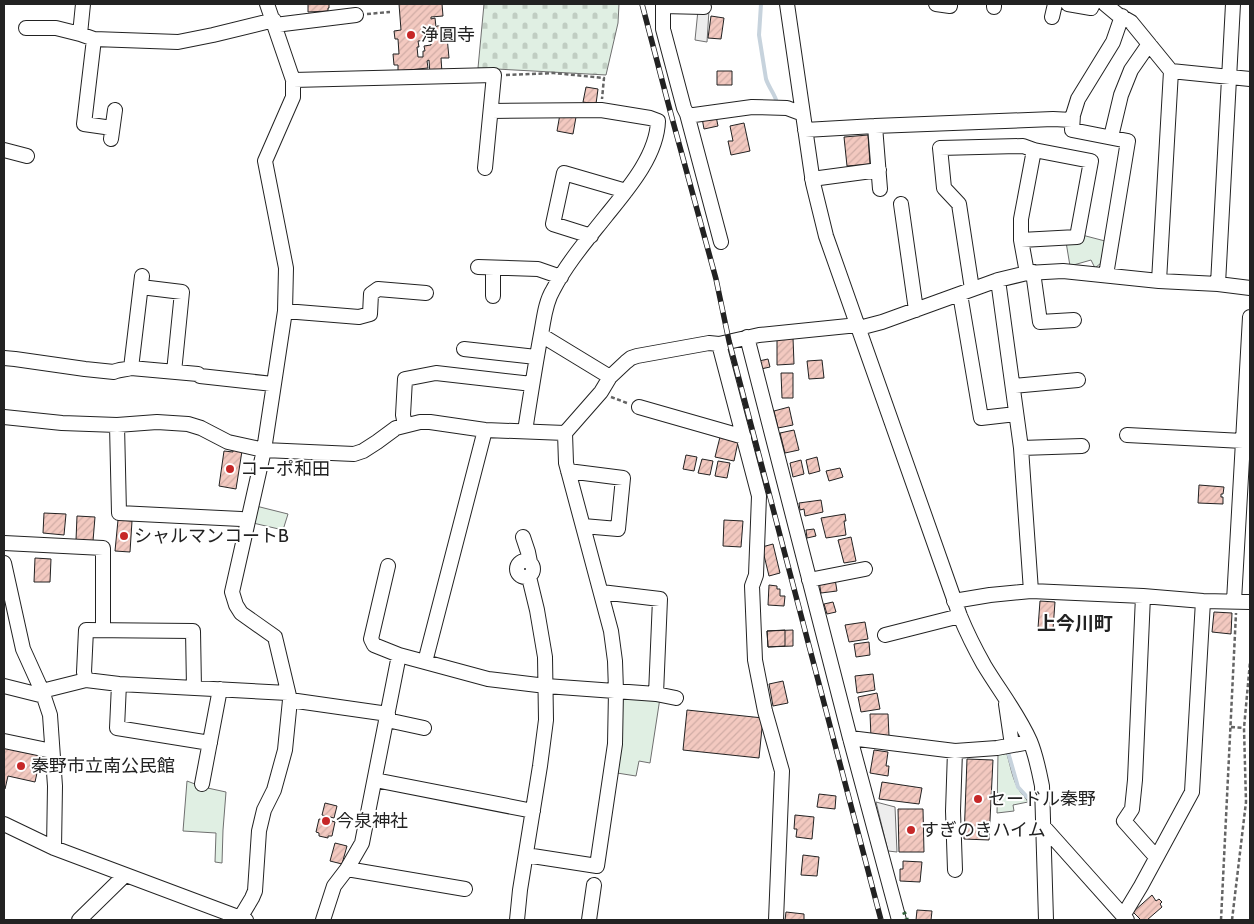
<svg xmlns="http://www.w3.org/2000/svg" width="1254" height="924" font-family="Cabin,'Noto Sans JP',sans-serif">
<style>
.green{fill:#e0efe3;stroke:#6f6f6f}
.cemetery{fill:url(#cemetery-stones);stroke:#6f6f6f}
.parking{fill:#ededed;stroke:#6f6f6f}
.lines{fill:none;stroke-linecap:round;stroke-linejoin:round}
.stream{stroke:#c7d3dd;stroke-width:4}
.building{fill:url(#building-hatch);stroke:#222}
.minor-casing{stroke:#222;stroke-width:16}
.path{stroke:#646464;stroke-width:2.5;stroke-dasharray:4 2.5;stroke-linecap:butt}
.minor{stroke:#fff;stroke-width:14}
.rail-casing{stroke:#222;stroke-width:5.5}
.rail{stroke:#fff;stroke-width:4;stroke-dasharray:11;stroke-linecap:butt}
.hedge{stroke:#2f5e38;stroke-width:4;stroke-dasharray:2.5 4;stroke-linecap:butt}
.poi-dot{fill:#c62828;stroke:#fff;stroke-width:2}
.labels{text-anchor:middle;stroke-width:4;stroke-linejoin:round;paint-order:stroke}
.poi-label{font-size:18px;fill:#222;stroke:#fff;text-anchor:start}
.neighbourhood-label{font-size:19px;font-weight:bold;fill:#222;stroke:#fff}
</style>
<defs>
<pattern id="cemetery-stones" width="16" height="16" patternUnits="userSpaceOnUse" patternTransform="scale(1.25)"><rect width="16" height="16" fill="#e0efe3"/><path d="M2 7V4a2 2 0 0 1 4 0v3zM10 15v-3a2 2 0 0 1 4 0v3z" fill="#c0cdc2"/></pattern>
<pattern id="building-hatch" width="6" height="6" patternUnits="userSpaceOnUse" patternTransform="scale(1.25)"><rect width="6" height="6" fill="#f3c9c0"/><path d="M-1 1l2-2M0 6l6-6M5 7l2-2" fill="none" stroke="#d0aca5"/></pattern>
</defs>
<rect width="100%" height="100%" fill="#fff"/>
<path class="green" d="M 1082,235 L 1105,241 L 1101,263 L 1095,268 L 1091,260 L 1070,266 L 1066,242 Z
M 256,506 L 288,514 L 283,530 L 253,523 Z
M 626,695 L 660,698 L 650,763 L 639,761 L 636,776 L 617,773 L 621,699 Z
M 1006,751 C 1010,763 1012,778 1018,788 C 1021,794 1025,796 1028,802 L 1013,805 L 1014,811 L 997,813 L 998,753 Z
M 187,781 L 203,787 L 226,792 L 223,830 L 222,863 L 215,862 L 216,833 L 183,831 Z"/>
<path class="cemetery" d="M 484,4 L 619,4 L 618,23 L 606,75 L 478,68 Z"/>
<path class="parking" d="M 698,10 L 709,10 L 707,42 L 695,40 Z
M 876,802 L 895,807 L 897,852 L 888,851 Z"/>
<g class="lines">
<path class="stream" d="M 761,4 L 759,35 L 766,79 C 769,88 775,94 777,103
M 1008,752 L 1018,787 L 1029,799 L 1030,805"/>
</g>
<path class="building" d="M 308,4 L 329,4 L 329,8 L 328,8 L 328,11 L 308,12 Z
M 399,4 L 442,4 L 443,16 L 431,17 L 431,19 L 435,18 L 436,27 L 431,27 L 428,30 L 429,40 L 418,41 L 419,47 L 417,47 L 418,57 L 423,57 L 423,51 L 425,51 L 424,46 L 431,45 L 431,40 L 436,39 L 435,29 L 437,26 L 446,26 L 449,58 L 441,58 L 442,73 L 430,74 L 429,60 L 427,61 L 428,68 L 398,71 L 398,65 L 394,65 L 393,54 L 399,54 L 398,39 L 395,39 L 394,31 L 401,30 Z
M 711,16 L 724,18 L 721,39 L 708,38 Z
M 717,71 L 732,71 L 732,85 L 717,85 Z
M 586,87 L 598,89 L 596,104 L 583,102 Z
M 560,114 L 576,117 L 573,134 L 557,131 Z
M 716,116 L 718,126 L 704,129 L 702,118 Z
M 744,123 L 750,151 L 731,155 L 728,141 L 733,141 L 730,126 Z
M 868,135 L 870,164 L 847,166 L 844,137 Z
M 777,338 L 793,338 L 794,364 L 777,365 Z
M 768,359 L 770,367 L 761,369 L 759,361 Z
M 822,360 L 824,378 L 809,379 L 807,361 Z
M 781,373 L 793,373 L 793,398 L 782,398 Z
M 789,407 L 793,425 L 778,428 L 774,411 Z
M 794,430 L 799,450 L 785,453 L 780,433 Z
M 720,437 L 738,442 L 734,461 L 715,457 Z
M 233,450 L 242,451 L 236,489 L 219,486 L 224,451 L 233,452 Z
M 686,455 L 697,457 L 694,471 L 683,469 Z
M 817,457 L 820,471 L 809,474 L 806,460 Z
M 702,459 L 713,461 L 710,475 L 698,473 Z
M 801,460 L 804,474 L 793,477 L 790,463 Z
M 718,461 L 730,463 L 727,478 L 715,476 Z
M 840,468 L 843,477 L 829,481 L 826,471 Z
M 1199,485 L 1224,487 L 1223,494 L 1221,494 L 1221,497 L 1223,497 L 1223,504 L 1198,503 Z
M 821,500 L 823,512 L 805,516 L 804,509 L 800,510 L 799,503 Z
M 44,513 L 66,514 L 64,535 L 43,533 Z
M 845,514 L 846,521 L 844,521 L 846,535 L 826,538 L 821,518 Z
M 77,516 L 95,517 L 93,541 L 76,540 Z
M 118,520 L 132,521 L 130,552 L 115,551 Z
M 724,520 L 743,521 L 741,547 L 723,546 Z
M 814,529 L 816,536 L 807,538 L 806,530 Z
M 851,537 L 856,561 L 844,563 L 838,540 Z
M 773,544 L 780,573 L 769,576 L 762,547 Z
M 35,558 L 51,559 L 50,582 L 34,582 Z
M 835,579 L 837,591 L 821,593 L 819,581 Z
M 769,585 L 777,586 L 777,589 L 780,589 L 780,596 L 785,596 L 784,606 L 768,605 Z
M 1040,601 L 1055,602 L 1053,629 L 1038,628 Z
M 833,602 L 836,612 L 827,614 L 824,604 Z
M 1214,612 L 1232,613 L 1231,634 L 1212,632 Z
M 865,622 L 868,639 L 849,642 L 845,625 Z
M 785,630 L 785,646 L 768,647 L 767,631 Z
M 793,630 L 793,646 L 768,647 L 767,631 Z
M 869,642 L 870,655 L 856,657 L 854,644 Z
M 873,674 L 875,690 L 857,693 L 855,676 Z
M 783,681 L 788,703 L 773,706 L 769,684 Z
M 877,693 L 880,709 L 861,712 L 858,697 Z
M 687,710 L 763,718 L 759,758 L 683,750 Z
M 870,714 L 888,714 L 889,736 L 871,737 Z
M 4,747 L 41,755 L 35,782 L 8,776 L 5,789 L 4,788 Z
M 874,750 L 888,752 L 886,766 L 889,766 L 888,776 L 870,773 Z
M 967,759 L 993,760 L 989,840 L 964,839 Z
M 882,782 L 922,788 L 919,804 L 879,799 Z
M 819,794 L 836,796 L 835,809 L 817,807 Z
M 325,803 L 337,806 L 334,818 L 330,817 L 329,820 L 335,822 L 332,836 L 328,836 L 328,838 L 319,836 L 319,833 L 316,832 L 319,819 L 325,820 L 326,816 L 322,815 Z
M 898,809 L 923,809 L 924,852 L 899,852 Z
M 795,815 L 814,817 L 812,839 L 796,837 L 797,829 L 794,829 Z
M 335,843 L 347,846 L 342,864 L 330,861 Z
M 803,855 L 819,857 L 817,876 L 801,875 Z
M 903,861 L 922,862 L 920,882 L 900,881 L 900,869 L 903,869 Z
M 1152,895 L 1156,901 L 1159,899 L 1162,902 L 1160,904 L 1162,907 L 1147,920 L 1141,920 L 1133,912 Z
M 917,910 L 932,911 L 931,920 L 916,920 Z
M 786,912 L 804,914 L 804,920 L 785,920 Z"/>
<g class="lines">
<g class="minor-casing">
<path id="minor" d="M 663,4 L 663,29 L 684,108 L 687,114 L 721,242
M 787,4 L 813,183 L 826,236 L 960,616 C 967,633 975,649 984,665 C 999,690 1018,714 1030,741 C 1036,755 1039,771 1042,786 L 1046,920
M 936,4 L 950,6 L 950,4
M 994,4 L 994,7
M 1068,4 L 1091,8 L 1093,4
M 1105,4 L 1117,14 L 1131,22 L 1171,71 L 1159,281
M 663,6 L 704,7
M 1052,17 L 1055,4
M 275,25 L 356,15
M 26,28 L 56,28 L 80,34 L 94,39 L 178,42 L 213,35 L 274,20
M 80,34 L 83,4
M 94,39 L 84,124 L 112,128
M 1171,71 L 1250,79
M 293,80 L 494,75 L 485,168
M 491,111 L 601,110 L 650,118 L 658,121 C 657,156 627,190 606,216 C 587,240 567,263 553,290 C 545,303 544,319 541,334 C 535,366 530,399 525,431
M 687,114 L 694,115 L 752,107 L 787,108 L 803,114
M 875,126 L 880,189
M 805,130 L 875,126 L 1053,119 L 1072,120
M 1111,137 L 1121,95 L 1131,70 L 1149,44
M 111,139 L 115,110
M 4,150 L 27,156
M 812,179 L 879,170
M 901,204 L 916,310
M 591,236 L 553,224 L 564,173 L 626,191
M 478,267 L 538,269 L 561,277
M 1033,272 L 1040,322 L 1074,320
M 1027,273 L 1021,240 L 1021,219 L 1034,150
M 1106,275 L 1128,141 L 1072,130 L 1073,115 L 1078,99 L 1113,42 L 1122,16
M 998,280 L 1021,448 L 1031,591
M 1218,284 L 1233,4
M 141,287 L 182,292 L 174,372
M 972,289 L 959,204 L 944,188 L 940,148 L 1023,146 L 1034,150 L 1091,161 L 1077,237 L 1021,240
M 960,294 L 981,418 L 1016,414
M 493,296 L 493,268
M 285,311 L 359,317 L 370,314 L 371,294 L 378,289 L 426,293
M 859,328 L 882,322 L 998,280 L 1027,273 L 1063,271 L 1159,281 L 1218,284 L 1250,288
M 541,335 L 610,377
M 747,337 L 850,738 L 899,920
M 719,344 L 759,496 L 756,575 L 752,586 L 755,660 L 765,711 L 782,771 L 776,920
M 464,349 L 536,357
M 4,358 L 15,359 L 85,369 L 114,372 C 119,369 125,370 131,368 L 198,374 L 200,376 L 273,384
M 131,368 L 142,276
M 1013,386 L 1078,380
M 639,407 L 744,437
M 4,417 L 62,423 L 117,425 L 157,422 L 188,424 L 201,428 L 228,442 L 264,450 L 354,454 L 363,451 L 377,442 L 396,428 L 420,422 L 430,422 L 485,430 L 565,433
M 117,425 L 119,513 L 241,519
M 405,425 L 403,415 L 405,379 L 436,373 L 532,384
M 1127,435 L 1243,441
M 1021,448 L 1082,446
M 568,471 L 623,478 L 618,529 L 583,526
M 523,537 L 528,552 L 530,562
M 4,543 L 103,548 L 103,630
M517 569a8 8 0 1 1 16 0a8 8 0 1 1-16 0Z
M 4,563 L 23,649 L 42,691 L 50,715 L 55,786 L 54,848
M 388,566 L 371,639 L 374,645 L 399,655 L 425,662 L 488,679 L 546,686 L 656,694 L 660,599 L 601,592
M 809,580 L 865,569
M 1143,596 L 1135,780 L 1132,809 L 1124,821 L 1156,857
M 954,601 L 990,595 L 1031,591 L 1143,596 L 1203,601 L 1250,602
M 1234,601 L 1250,317
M 885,635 L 960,616
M 425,662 L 485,430
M 86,680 L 84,672 L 86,630 L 193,631 L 194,688
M 119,684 L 117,728 L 210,743
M 4,686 L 44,696
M 42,691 L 86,680 L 119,684 L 288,693
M 656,694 L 676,698
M 290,700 L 388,714
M 1006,704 L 1012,745
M 387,720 L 424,728
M 850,738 L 955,751 L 997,748 L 1030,742
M 4,741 L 52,751
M 955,751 L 953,811 L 955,870
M 375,780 L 533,811
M 202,784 L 220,689
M 4,824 L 54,848 L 246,920
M 1043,826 L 1127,920
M 526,855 L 597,866 L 615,744 L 616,691 L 615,661 L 611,631 L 566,463 L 565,433 L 601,392 L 610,377 L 626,362 L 631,358 L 637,356 L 709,343 L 719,344 L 759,335 L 858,325
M 347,869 L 465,889
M 1123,916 L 1141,886 L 1192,792 L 1203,601
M 240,918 L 252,898 L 255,891 L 259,831 L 264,810 L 274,790 L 285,750 L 290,700 L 275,637 L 241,613 L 236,605 L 232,592 L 264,450 L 285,311 L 286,268 L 265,161 L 293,97 L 293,80 L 267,4
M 79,920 L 125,875
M 323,920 L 334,886 L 347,869 L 362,843 L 399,655
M 517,920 L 520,890 L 540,766 L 546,720 L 545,657 L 537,610 L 529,577
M 589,920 L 594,885"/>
</g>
<path class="path" d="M 367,14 L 390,12
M 506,75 L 554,73 L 604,78 L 602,99
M 611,397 L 627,403
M 1231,727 L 1244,728
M 1221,920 L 1236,613
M 1232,920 L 1246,802 L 1244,728 L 1250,662"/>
<use href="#minor" class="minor"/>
<g class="rail-casing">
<path id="rail" d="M 642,4 L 672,118 L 716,279 L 729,341 L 881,920"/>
</g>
<use href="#rail" class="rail"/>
<path class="hedge" d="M 904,912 L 907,920"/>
</g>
<g class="poi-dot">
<circle cx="411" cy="35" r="5"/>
<circle cx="230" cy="469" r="5"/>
<circle cx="124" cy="536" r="5"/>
<circle cx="21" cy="766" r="5"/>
<circle cx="978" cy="799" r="5"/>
<circle cx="326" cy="821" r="5"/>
<circle cx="911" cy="830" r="5"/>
</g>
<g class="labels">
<g class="poi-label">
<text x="421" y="41">浄圓寺</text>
<text x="240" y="475">コーポ和田</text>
<text x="134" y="542">シャルマンコートB</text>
<text x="31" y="772">秦野市立南公民館</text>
<text x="988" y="805">セードル秦野</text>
<text x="336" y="827">今泉神社</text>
<text x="921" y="836">すぎのきハイム</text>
</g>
<g class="neighbourhood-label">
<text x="1075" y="630">上今川町</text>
</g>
</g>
<rect width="1254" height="924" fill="none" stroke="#222222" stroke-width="10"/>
</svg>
